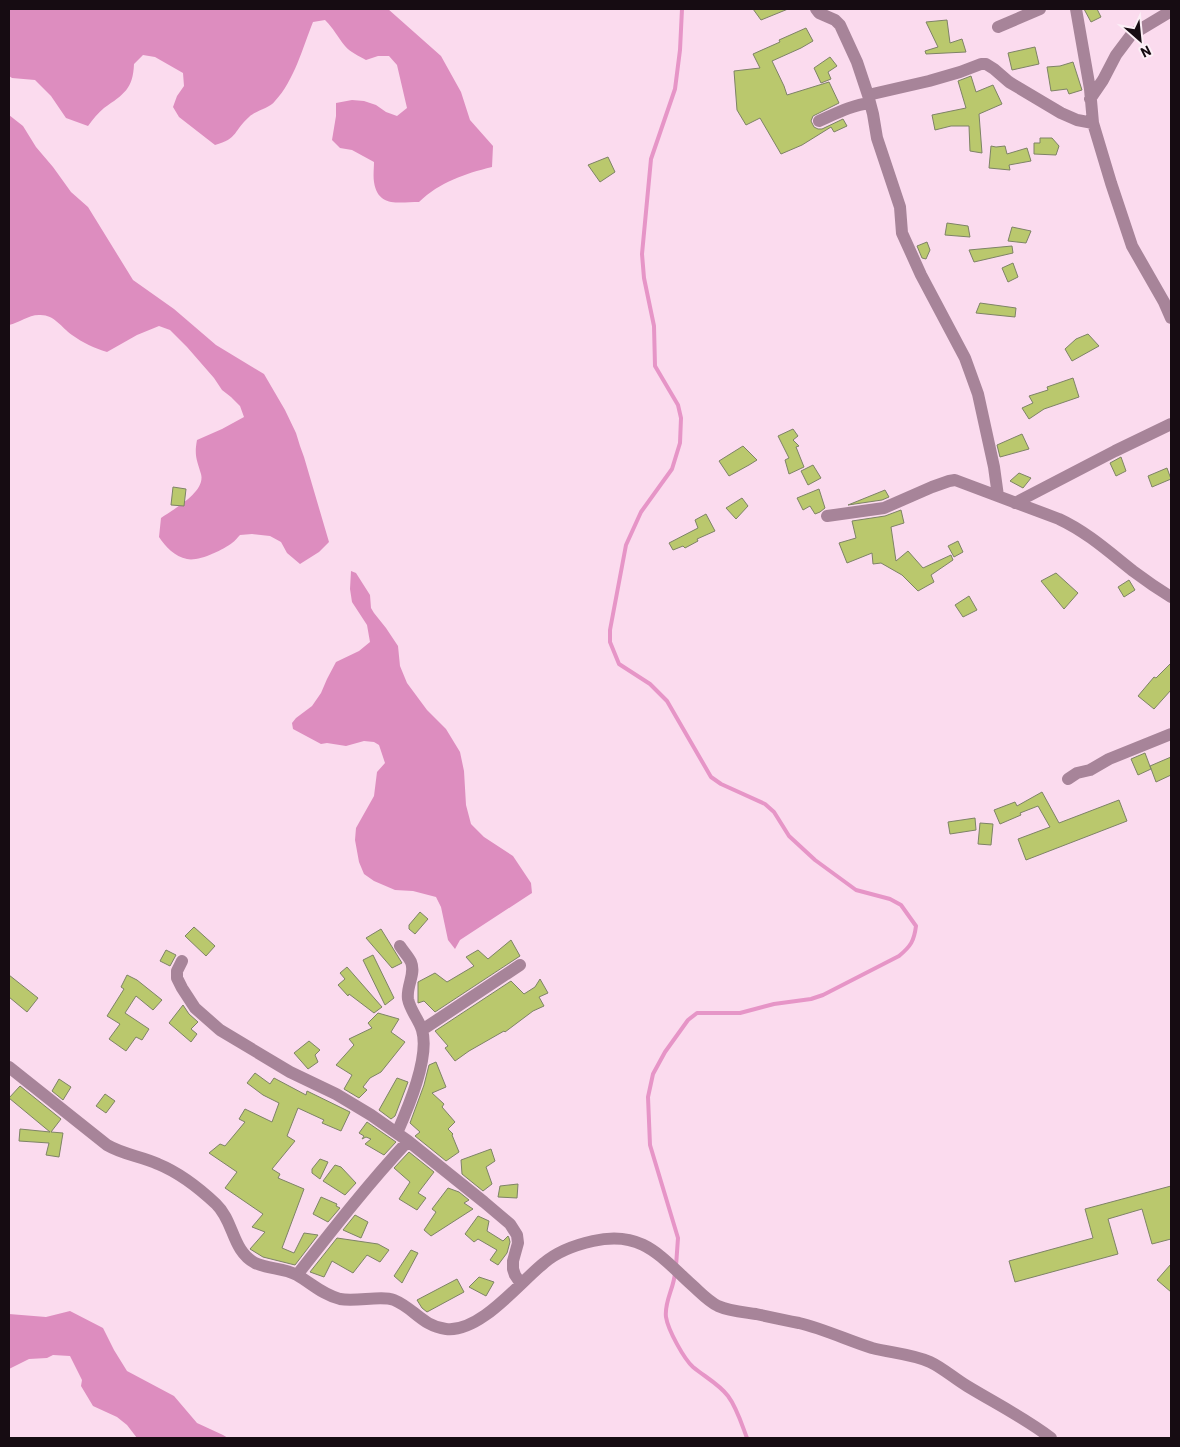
<svg xmlns="http://www.w3.org/2000/svg" width="1180" height="1447" font-family="Barlow,sans-serif">
<style>
.forest{fill:#dd8dbf}
.lines{fill:none;stroke-linecap:round;stroke-linejoin:round}
.stream{stroke:#e695c7;stroke-width:4}
.building{fill:#bac86d;stroke:#7e8366}
.minor{stroke:#a78499;stroke-width:12}
</style>
<rect width="100%" height="100%" fill="#fbdbee"/>
<path class="forest" d="M 9,9 L 388,9 L 441,56 L 461,92 L 470,120 L 493,146 L 492,167 C 464,174 440,182 419,202 C 399,202 378,208 374,182 C 373,176 374,168 374,162 L 352,150 L 340,148 L 332,140 L 336,116 L 336,103 L 352,100 L 364,101 L 376,105 L 386,112 L 397,116 L 407,108 L 397,65 L 389,56 L 378,56 L 366,60 C 359,56 350,52 345,46 C 337,36 334,29 325,20 L 313,22 C 303,47 294,81 275,101 C 269,109 256,110 249,117 C 234,130 238,139 215,145 L 179,117 L 173,107 L 177,96 L 184,86 L 183,73 L 155,57 L 143,55 L 134,64 C 133,89 124,94 104,108 C 98,113 93,119 88,126 L 66,118 L 51,96 L 35,80 L 12,78 L 9,76 Z
M 9,115 L 23,126 L 36,147 L 53,167 L 71,192 L 88,207 L 133,280 L 174,309 L 216,345 L 264,374 L 285,410 L 296,433 L 300,446 L 304,457 L 329,542 L 319,552 L 300,564 L 287,553 L 281,542 L 270,536 L 252,534 L 240,535 C 238,537 235,541 232,543 C 223,550 198,562 187,559 C 175,557 165,546 159,537 L 161,518 C 174,509 206,492 201,474 C 197,460 194,456 197,440 L 222,429 L 244,417 L 240,406 L 231,397 L 222,390 L 214,378 L 187,347 L 170,330 L 159,326 L 137,335 L 107,352 C 94,348 83,343 72,335 C 61,327 54,314 39,315 C 28,315 19,323 9,325 Z
M 351,571 L 356,573 L 370,595 L 371,608 L 374,613 L 386,628 L 398,646 L 400,666 L 407,683 L 427,710 L 446,729 L 460,752 L 464,771 L 466,805 L 471,824 L 484,837 L 513,856 L 531,883 L 532,893 L 460,940 L 455,949 L 448,940 L 441,907 L 436,897 L 413,891 L 395,890 L 374,881 L 364,874 L 359,862 L 355,840 L 356,828 L 374,796 L 377,772 L 385,763 L 379,745 L 374,742 L 364,741 L 346,746 L 327,743 L 321,744 L 293,729 L 292,723 L 296,718 L 312,706 L 321,693 L 327,679 L 336,662 L 359,651 L 370,642 L 367,625 L 352,602 L 350,589 Z
M 70,1311 L 103,1328 L 114,1350 L 127,1371 L 174,1396 L 197,1423 L 223,1435 L 228,1438 L 137,1438 L 127,1425 L 117,1417 L 93,1406 L 81,1386 L 82,1380 L 70,1356 L 53,1355 L 47,1358 L 29,1359 L 9,1369 L 9,1314 L 46,1317 Z"/>
<g class="lines">
<path class="stream" d="M 676,1266 L 678,1238 L 650,1145 L 648,1097 L 653,1074 L 665,1052 L 688,1020 L 697,1013 L 740,1013 L 774,1004 L 811,999 L 823,995 L 899,956 C 911,946 914,941 916,926 L 901,905 L 890,899 L 856,890 L 815,860 L 789,836 L 774,812 L 765,804 L 721,784 L 711,777 L 667,701 L 650,684 L 619,664 L 610,642 L 610,630 L 626,545 L 641,512 L 672,469 L 680,443 L 681,418 L 678,405 L 655,366 L 654,326 L 644,278 L 642,254 L 651,159 L 675,89 L 680,50 L 682,9
M 675,1273 C 674,1288 664,1302 666,1317 C 668,1330 684,1359 693,1367 C 705,1377 719,1384 728,1396 C 737,1408 742,1425 747,1438"/>
</g>
<path class="building" d="M 753,9 L 788,9 L 761,20 Z
M 1084,9 L 1097,9 L 1101,17 L 1091,22 Z
M 947,20 L 950,43 L 962,39 L 966,52 L 926,54 L 925,51 L 938,47 L 926,22 Z
M 806,28 L 813,41 L 801,48 L 772,61 L 784,86 L 787,95 L 829,82 L 839,103 L 813,116 L 811,121 L 814,127 L 818,129 L 822,129 L 843,119 L 847,126 L 834,132 L 831,127 L 802,145 L 781,154 L 760,118 L 746,125 L 737,110 L 734,71 L 760,68 L 753,54 L 780,42 L 779,40 Z
M 1035,47 L 1039,64 L 1012,70 L 1008,53 Z
M 830,57 L 837,66 L 828,72 L 831,79 L 821,83 L 814,68 Z
M 1073,62 L 1082,90 L 1069,94 L 1067,89 L 1051,91 L 1047,67 L 1060,66 Z
M 971,76 L 976,92 L 993,85 L 1002,104 L 979,114 L 982,153 L 970,151 L 969,126 L 951,126 L 935,130 L 932,115 L 966,108 L 958,81 Z
M 1040,138 L 1052,138 L 1059,146 L 1056,155 L 1034,154 L 1034,143 L 1040,143 Z
M 991,146 L 996,147 L 1005,146 L 1007,154 L 1027,148 L 1031,161 L 1009,165 L 1010,170 L 989,168 Z
M 608,157 L 615,172 L 600,182 L 588,165 Z
M 947,223 L 968,226 L 970,237 L 945,235 Z
M 1012,227 L 1031,231 L 1026,243 L 1008,241 Z
M 927,242 L 930,250 L 926,259 L 922,258 L 917,246 Z
M 1012,246 L 1013,253 L 974,262 L 969,250 Z
M 1013,263 L 1018,277 L 1008,282 L 1002,268 Z
M 980,303 L 1016,308 L 1015,317 L 976,313 Z
M 1088,334 L 1099,346 L 1072,361 L 1065,349 L 1076,339 Z
M 1073,378 L 1079,397 L 1044,409 L 1029,419 L 1022,408 L 1033,403 L 1029,396 L 1048,390 L 1047,387 Z
M 793,429 L 798,436 L 793,440 L 799,446 L 796,447 L 804,467 L 789,474 L 785,460 L 789,458 L 778,436 Z
M 1022,434 L 1029,449 L 1000,457 L 997,445 Z
M 743,446 L 757,460 L 749,465 L 729,476 L 719,461 Z
M 1121,457 L 1126,471 L 1116,476 L 1110,463 Z
M 813,465 L 821,478 L 808,485 L 801,471 Z
M 1167,468 L 1171,479 L 1152,487 L 1148,476 Z
M 1019,473 L 1031,478 L 1023,488 L 1010,481 Z
M 173,487 L 186,489 L 184,506 L 171,505 Z
M 819,489 L 825,508 L 820,512 L 815,514 L 810,506 L 803,510 L 797,498 Z
M 885,490 L 889,497 L 882,500 L 848,505 Z
M 742,498 L 748,506 L 736,519 L 726,508 Z
M 901,510 L 904,523 L 891,527 L 896,561 L 908,551 L 923,568 L 951,555 L 953,560 L 931,575 L 934,582 L 918,591 L 902,575 L 881,563 L 873,564 L 872,553 L 847,563 L 839,543 L 856,538 L 852,521 L 885,516 Z
M 706,514 L 715,531 L 697,539 L 698,541 L 685,548 L 683,546 L 673,550 L 669,543 L 698,528 L 695,520 Z
M 958,541 L 963,552 L 954,557 L 948,546 Z
M 1056,573 L 1078,593 L 1064,609 L 1041,581 Z
M 1129,580 L 1135,590 L 1124,597 L 1118,587 Z
M 969,596 L 977,610 L 963,617 L 955,605 Z
M 1171,663 L 1171,690 L 1154,709 L 1138,696 L 1154,677 L 1156,678 Z
M 1145,753 L 1151,769 L 1138,775 L 1131,759 Z
M 1171,757 L 1171,775 L 1156,782 L 1150,766 Z
M 1042,792 L 1059,823 L 1119,800 L 1127,821 L 1026,860 L 1018,839 L 1050,827 L 1038,806 L 1020,813 L 1021,815 L 1000,824 L 994,810 L 1015,802 L 1017,806 Z
M 975,818 L 976,830 L 950,834 L 948,822 Z
M 980,823 L 993,824 L 991,845 L 978,844 Z
M 420,912 L 428,919 L 415,934 L 409,929 L 409,925 Z
M 194,927 L 215,946 L 206,956 L 185,936 Z
M 381,929 L 402,963 L 392,968 L 366,938 Z
M 511,940 L 520,956 L 435,1012 L 424,1001 L 418,1003 L 418,982 L 435,973 L 447,982 L 474,966 L 466,957 L 478,950 L 488,959 Z
M 166,950 L 176,955 L 170,966 L 160,961 Z
M 373,955 L 394,998 L 385,1005 L 363,960 Z
M 347,967 L 382,1007 L 374,1013 L 349,994 L 348,996 L 338,985 L 345,979 L 340,973 Z
M 9,975 L 38,998 L 27,1012 L 9,997 Z
M 127,975 L 137,980 L 162,1000 L 153,1010 L 136,996 L 125,1013 L 149,1029 L 142,1040 L 136,1037 L 126,1051 L 109,1039 L 120,1024 L 107,1016 L 124,989 L 121,987 Z
M 540,979 L 548,993 L 539,997 L 544,1006 L 533,1011 L 505,1032 L 504,1031 L 469,1051 L 455,1061 L 445,1048 L 448,1046 L 435,1031 L 511,981 L 524,994 L 535,987 Z
M 183,1005 L 189,1014 L 198,1022 L 191,1029 L 197,1034 L 191,1042 L 169,1023 Z
M 378,1013 L 399,1019 L 391,1032 L 405,1042 L 381,1072 L 370,1078 L 363,1087 L 367,1090 L 359,1098 L 344,1089 L 352,1075 L 336,1065 L 354,1045 L 349,1039 L 372,1028 L 368,1023 Z
M 309,1041 L 320,1050 L 315,1055 L 318,1062 L 308,1069 L 294,1053 Z
M 436,1062 L 446,1087 L 432,1093 L 444,1104 L 442,1107 L 455,1122 L 448,1129 L 453,1134 L 452,1135 L 459,1152 L 446,1161 L 415,1136 L 420,1132 L 410,1123 L 424,1085 L 429,1065 Z
M 255,1073 L 270,1084 L 274,1078 L 306,1095 L 307,1091 L 350,1112 L 341,1131 L 322,1123 L 324,1120 L 298,1108 L 287,1136 L 295,1141 L 272,1169 L 280,1174 L 278,1178 L 304,1189 L 282,1248 L 294,1253 L 304,1233 L 318,1235 L 295,1265 L 263,1257 L 250,1249 L 265,1232 L 252,1227 L 263,1214 L 225,1188 L 237,1172 L 209,1153 L 220,1144 L 225,1146 L 245,1122 L 239,1119 L 245,1109 L 272,1122 L 279,1103 L 263,1095 L 247,1083 Z
M 397,1078 L 408,1082 L 395,1116 L 391,1119 L 379,1110 Z
M 59,1079 L 71,1087 L 63,1100 L 52,1091 Z
M 20,1086 L 61,1119 L 51,1132 L 63,1133 L 59,1157 L 46,1155 L 49,1143 L 19,1141 L 20,1129 L 50,1132 L 9,1098 Z
M 105,1094 L 115,1101 L 106,1113 L 96,1106 Z
M 367,1122 L 396,1142 L 384,1155 L 365,1144 L 371,1139 L 366,1137 L 362,1139 L 364,1136 L 359,1133 Z
M 491,1149 L 495,1161 L 486,1167 L 492,1184 L 483,1191 L 462,1174 L 461,1160 Z
M 409,1152 L 434,1172 L 418,1193 L 426,1198 L 417,1210 L 399,1199 L 410,1182 L 394,1168 Z
M 320,1159 L 328,1162 L 320,1179 L 312,1173 L 312,1169 Z
M 335,1165 L 341,1167 L 356,1183 L 345,1195 L 323,1181 Z
M 518,1184 L 517,1198 L 498,1197 L 500,1186 Z
M 1171,1186 L 1171,1239 L 1152,1244 L 1142,1209 L 1108,1219 L 1118,1254 L 1015,1282 L 1009,1261 L 1093,1238 L 1085,1209 Z
M 448,1188 L 459,1192 L 469,1200 L 464,1203 L 473,1209 L 431,1236 L 424,1230 L 436,1212 L 432,1209 Z
M 321,1197 L 337,1204 L 336,1206 L 340,1208 L 328,1222 L 313,1214 Z
M 355,1215 L 368,1222 L 361,1238 L 343,1230 Z
M 478,1216 L 489,1221 L 487,1231 L 503,1241 L 508,1236 L 509,1238 L 510,1242 L 507,1253 L 498,1265 L 490,1260 L 497,1250 L 478,1239 L 474,1242 L 465,1234 Z
M 337,1238 L 378,1244 L 389,1250 L 380,1262 L 367,1255 L 353,1273 L 332,1261 L 324,1277 L 310,1272 Z
M 411,1250 L 418,1253 L 402,1283 L 394,1276 Z
M 1171,1264 L 1171,1292 L 1157,1280 Z
M 479,1277 L 494,1282 L 486,1296 L 469,1287 Z
M 457,1279 L 464,1292 L 427,1312 L 422,1308 L 417,1300 Z"/>
<g class="lines">
<path class="minor" d="M 816,9 L 819,13 L 835,20 L 840,25 L 857,62 L 868,95
M 1076,9 L 1090,89 L 1093,123 L 1111,183 L 1132,246 L 1164,302 L 1171,318
M 998,27 L 1040,9
M 1090,99 L 1103,80 L 1116,55 L 1131,35 L 1171,11
M 819,121 C 835,114 852,105 870,103
M 998,496 L 994,467 L 978,394 L 965,358 L 921,275 L 902,233 L 900,207 L 877,138 L 873,114 L 868,95 L 929,81 L 960,72 L 981,64 L 986,64 L 994,69 L 1009,82 L 1061,113 L 1077,120 L 1093,123
M 1015,503 L 1115,451 L 1171,424
M 827,516 L 884,508 L 932,487 L 949,481 L 955,480 L 1059,519 C 1087,532 1109,552 1133,571 C 1145,580 1158,589 1171,597
M 1068,779 L 1077,773 L 1090,770 L 1109,759 L 1171,734
M 182,961 L 177,971 L 177,978 L 182,988 L 195,1008 L 220,1030 L 290,1072 L 336,1094 L 371,1115 L 408,1141 L 484,1202 L 510,1224 L 517,1235 L 518,1243 L 513,1261 L 513,1269 L 515,1275 L 521,1284
M 422,1030 L 520,965
M 9,1067 L 107,1145 C 124,1155 141,1156 158,1164 C 180,1173 199,1188 216,1204 C 234,1221 232,1251 255,1263 C 268,1269 284,1268 297,1275 C 311,1283 323,1295 340,1299 C 357,1302 381,1295 394,1300 C 414,1308 422,1326 446,1329 C 480,1333 519,1283 544,1263 C 558,1251 575,1245 593,1241 C 642,1230 660,1256 692,1285 C 701,1293 708,1301 718,1306 C 729,1311 743,1312 756,1314 C 770,1317 784,1320 799,1323 C 824,1329 847,1340 872,1348 C 891,1353 912,1354 930,1362 C 943,1368 955,1379 967,1386 C 995,1403 1025,1418 1051,1438
M 397,1133 C 408,1108 430,1057 422,1030 C 419,1020 410,1010 408,999 C 406,986 416,974 411,962 C 408,956 403,951 400,946
M 297,1275 C 333,1229 368,1184 408,1141"/>
</g>
<rect width="1180" height="1447" fill="none" stroke="#160c12" stroke-width="20"/>
<g transform="translate(1140 40) rotate(153)" stroke="#fceff6" stroke-width="4" paint-order="stroke">
<path d="M0-4L9 19L0 12L-9 19Z" fill="#160c12"/>
<text y="-8" font-size="14" font-weight="bold" text-anchor="middle" fill="#160c12">N</text>
</g>
</svg>
